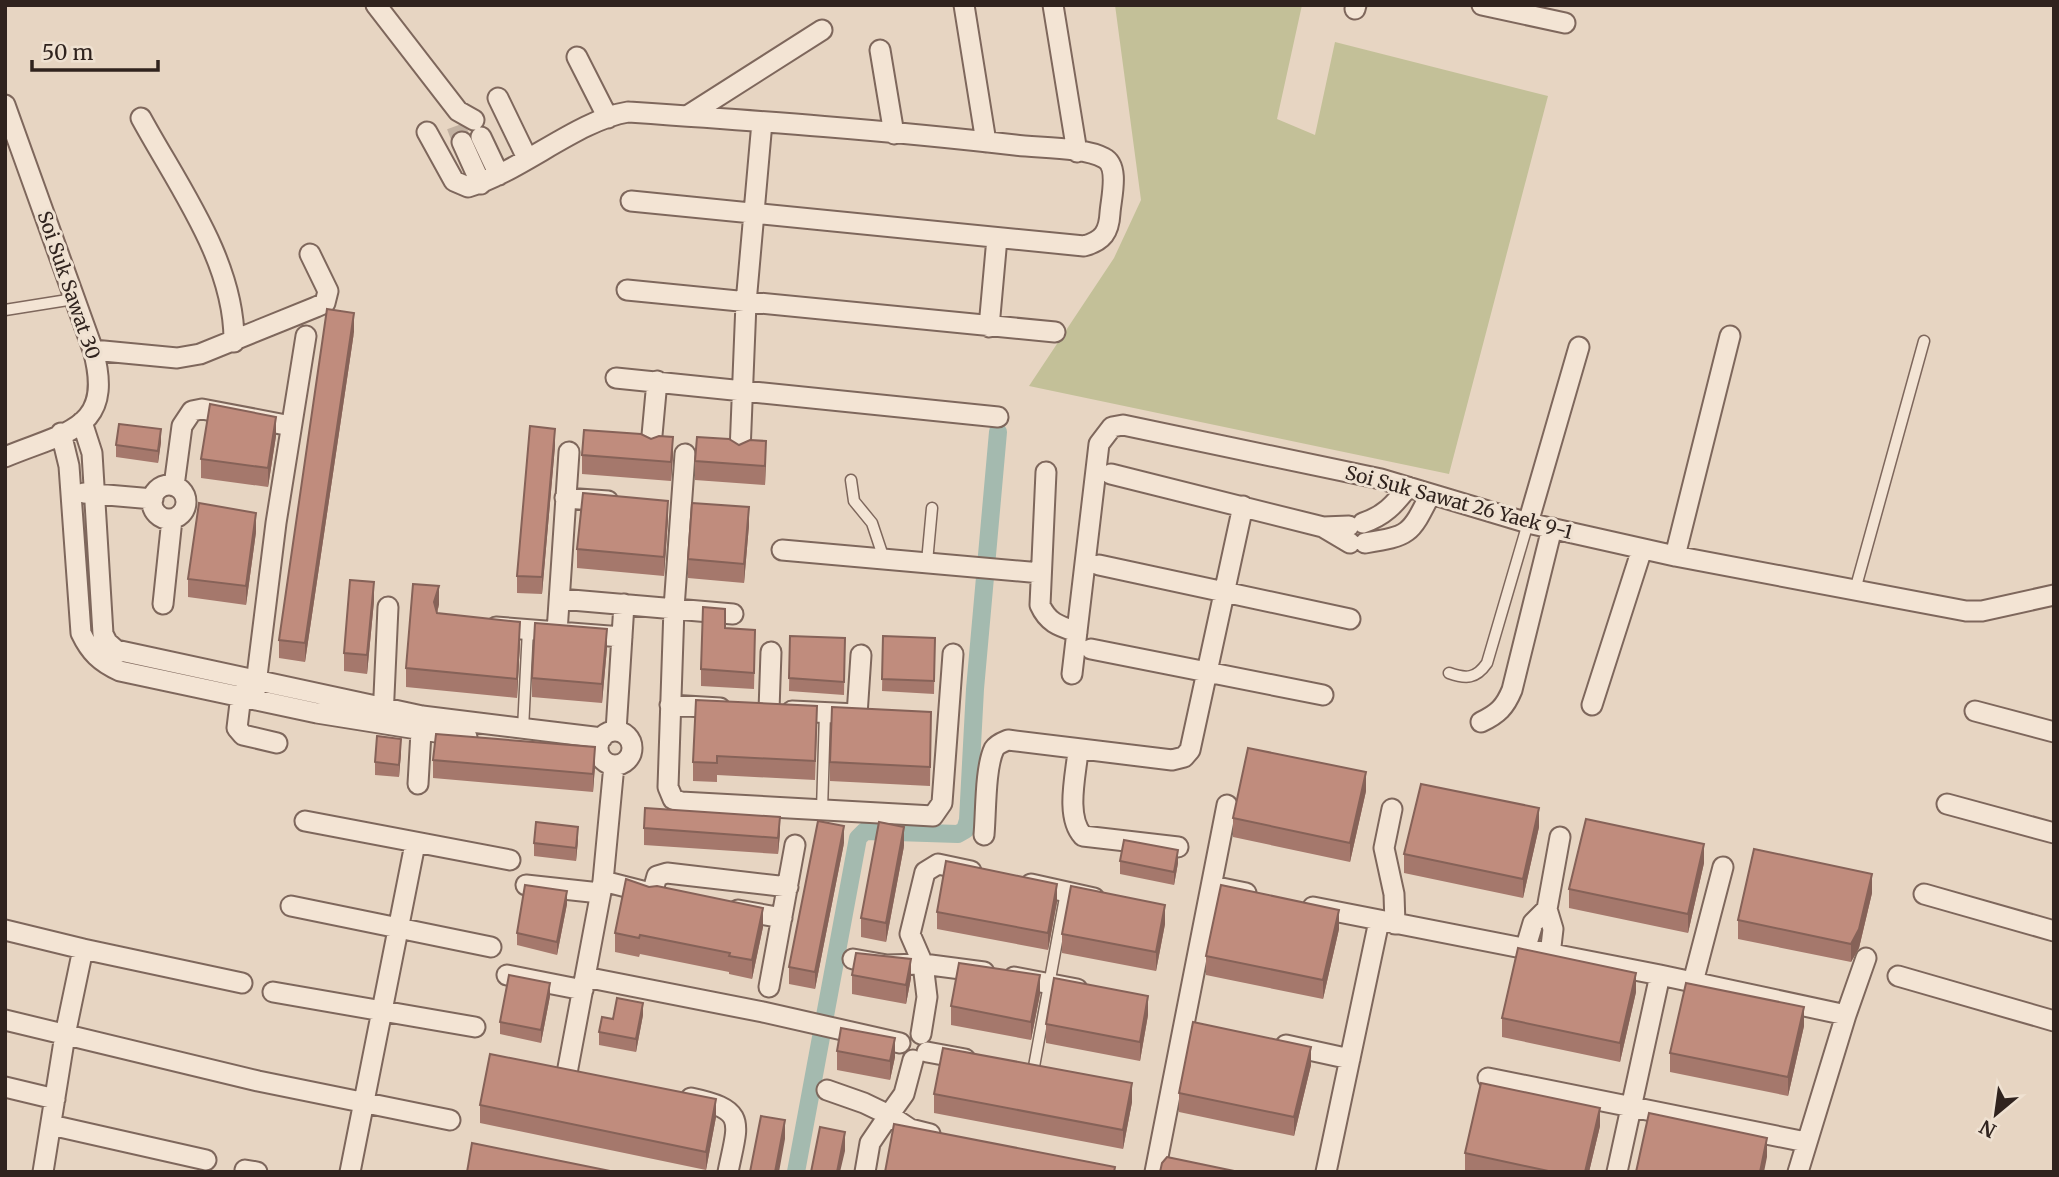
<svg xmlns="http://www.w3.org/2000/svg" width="2059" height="1177" font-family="Merriweather,serif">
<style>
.green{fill:#c3c098}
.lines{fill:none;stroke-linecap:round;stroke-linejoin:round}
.canal{stroke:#a4baaf;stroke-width:18}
.street-tunnel{stroke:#c2b1a1;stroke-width:19;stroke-dasharray:19 10;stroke-linecap:butt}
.lane-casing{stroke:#7e675c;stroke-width:13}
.street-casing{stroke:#7e675c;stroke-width:23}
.lane{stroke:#f3e4d4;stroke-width:10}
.street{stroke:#f3e4d4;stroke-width:19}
.wall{fill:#a5786c}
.shaded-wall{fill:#866258}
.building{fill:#c08c7d;stroke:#866258;stroke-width:2}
.labels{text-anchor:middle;stroke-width:6;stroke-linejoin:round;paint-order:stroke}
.street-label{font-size:19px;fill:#30231e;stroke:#efe1d1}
</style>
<rect width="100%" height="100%" fill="#e7d5c2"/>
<path class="green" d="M 1115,5 L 1302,5 L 1277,119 L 1315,135 L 1335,42 L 1548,96 L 1449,474 L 1029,386 L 1114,258 L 1141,200 Z"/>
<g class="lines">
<path class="canal" d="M 796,1172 L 858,838 L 865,831 L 958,834 L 965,830 L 968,820 L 975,689 L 998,432"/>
<path class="street-tunnel" d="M 456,126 L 462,142"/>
<g class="lane-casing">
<path id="lane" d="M 5,310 L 74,299
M 851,480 L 854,501 L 872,523 L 884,559
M 927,562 L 932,508
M 1855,590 L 1924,341
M 1449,673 C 1466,679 1476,679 1487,663 L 1528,523
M 523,729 L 528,629
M 822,810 L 825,713
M 1033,1072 L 1066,892"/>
</g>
<g class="street-casing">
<path id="street" d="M 376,5 L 458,111 L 474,120
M 964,5 L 986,142
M 1053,5 L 1077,152
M 1482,5 L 1565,23
M 1355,9 L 1356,5
M 880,50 L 894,134
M 577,57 L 608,118
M 498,98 L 527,158
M 5,105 L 93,350 C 115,430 67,431 5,457
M 687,116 L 822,30
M 141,118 C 178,186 235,262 234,342
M 427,132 L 454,181 L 468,187 C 520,172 578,120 628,112 C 757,121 887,130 1015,145 C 1038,148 1085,147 1104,158 C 1120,166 1111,198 1110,213 C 1109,232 1103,241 1084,246 L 631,201
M 481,137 L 499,175
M 462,142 L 481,184
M 627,290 L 1055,332
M 989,327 L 997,238
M 93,350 L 177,358 L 200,354 L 316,307 L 325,303 L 328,291 L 310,254
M 616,378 L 998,417
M 82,422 L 92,453 L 103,634 L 107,642 L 116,650 L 422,716 L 602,738
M 61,433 L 69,466 L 81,633 C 90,652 100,662 120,671 L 317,713 L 467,737
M 651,446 L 657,381
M 740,452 L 746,303 L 762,122
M 685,454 L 674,608 L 668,787 L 673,799 L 681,802 L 933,816 L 942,803 L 953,654
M 1046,472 L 1040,605 C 1048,623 1059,626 1077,632
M 1111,474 L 1323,527 L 1349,526
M152 502a17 17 0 1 1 34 0a17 17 0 1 1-34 0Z
M 174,486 L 182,426 L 192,411 L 202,409 L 291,426
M 84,493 L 153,499
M 565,498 L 608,501
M 1363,523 C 1384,516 1394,505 1408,487
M 1528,523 L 1579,347
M 1323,527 L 1350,543
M 1365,543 C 1409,536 1410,535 1430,495
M 782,550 L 1041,573
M 1675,556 L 1730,336
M 1099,565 L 1350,619
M 560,599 L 733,614
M 163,604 L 172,519
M 496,627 L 622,637
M 557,632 L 569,452
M 1091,649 L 1323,695
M 1072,674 L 1099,444 L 1112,427 L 1123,425 L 1381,479 L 1528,523 L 1675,556 L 1966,611 L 1982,611 L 2054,595
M 255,692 L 276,523 L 306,336
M 241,695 L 237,728 L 243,735 L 277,743
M 670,705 L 720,708
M 1592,705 L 1642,549
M 769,710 L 771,652
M 792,711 L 857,714
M 1975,711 L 2054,732
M 857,715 L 861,655
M 383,718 L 388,607
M 1481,722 C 1498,714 1505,707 1512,690 L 1552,528
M 616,731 L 624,604
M598 748a17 17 0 1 1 34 0a17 17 0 1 1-34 0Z
M 1078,751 C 1076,774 1065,817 1083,836 L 1178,847
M 418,784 L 421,732
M 1947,804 L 2054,833
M 1392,809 L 1384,848 L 1394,894 L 1395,924
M 305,821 L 510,860
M 984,835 C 986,813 985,768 994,749 C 997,744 1003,742 1008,740 L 1172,760 L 1184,757 L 1190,750 L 1243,506
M 603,881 L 650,893
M 1031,884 L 1094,898
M 526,885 L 600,893
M 1212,886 L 1246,893
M 652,894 L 657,876 L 667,873 L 788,887
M 1924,894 L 2054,931
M 291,906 L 491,947
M 1313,907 L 1660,975 L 1846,1015
M 738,910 L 782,918
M 5,930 L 83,949 L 65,1035 L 43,1172
M 83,949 L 242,983
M 1525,950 L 1533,923 L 1547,909
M 1550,955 L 1553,929 L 1547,909 L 1560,837
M 853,959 L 887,965 L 923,964 L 910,934 L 925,872 L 938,864 L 971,871
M 507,975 L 583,990
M 1898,976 L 2054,1021
M 585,977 L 763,1012 L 900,1043
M 1014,977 L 1077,989
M 1693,982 L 1723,867
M 769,987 L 795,845
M 273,992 L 475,1027
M 5,1020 L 258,1081 L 450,1120
M 921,1034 L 927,997 L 923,964 L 984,972
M 1286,1045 L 1350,1059
M 927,1052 L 965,1059
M 913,1060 L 904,1094 L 889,1115 L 910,1129 L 930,1134
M 567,1073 L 603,881 L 614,765
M 1488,1078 L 1806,1142
M 5,1087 L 55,1099
M 827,1090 L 864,1103 L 889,1115 L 870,1143 L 865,1172
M 691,1098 C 748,1110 738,1122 728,1172
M 51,1125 L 206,1160
M 245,1170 L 257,1172
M 350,1172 L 415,844
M 1155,1172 L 1227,805
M 1326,1172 L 1379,921
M 1617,1172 L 1660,975
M 1798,1172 L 1846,1015 L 1866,958"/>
</g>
<use href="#lane" class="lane"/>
<use href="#street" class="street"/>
</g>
<path class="wall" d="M 354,332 L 305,662 L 279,658 L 279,640 Z
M 276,436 L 268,487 L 201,478 L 201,459 Z
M 651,439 L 673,455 L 671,481 L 582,474 L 582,455 Z
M 161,442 L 158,463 L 116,457 L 116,445 Z
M 739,445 L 766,460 L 765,485 L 695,480 L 695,461 Z
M 555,446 L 542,594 L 517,593 L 517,576 Z
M 668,519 L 664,576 L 577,568 L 577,549 Z
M 749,525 L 744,583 L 688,578 L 688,559 Z
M 256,532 L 246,605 L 188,597 L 188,579 Z
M 374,601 L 367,674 L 344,671 L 344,653 Z
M 439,605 L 437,613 L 520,641 L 517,698 L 406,687 L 406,668 Z
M 725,629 L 755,646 L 754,689 L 701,686 L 701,669 Z
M 790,636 L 845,638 L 844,695 L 789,691 Z
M 883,636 L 935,638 L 934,694 L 882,691 Z
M 607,648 L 602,703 L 532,697 L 532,678 Z
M 817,725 L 815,780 L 717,775 L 717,782 L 693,781 L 693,762 Z
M 931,731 L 930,786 L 830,781 L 830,762 Z
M 401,751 L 399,777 L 375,775 L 375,762 Z
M 433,760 L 595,766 L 593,792 L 433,778 Z
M 1366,791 L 1350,862 L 1233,837 L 1233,818 Z
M 1539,827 L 1523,898 L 1404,873 L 1404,854 Z
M 644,828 L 780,833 L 778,854 L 644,845 Z
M 578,840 L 576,861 L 534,856 L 534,843 Z
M 844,843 L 815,989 L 789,984 L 789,967 Z
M 904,846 L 886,942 L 861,937 L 861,918 Z
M 1120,861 L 1178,863 L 1174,885 L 1120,874 Z
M 1704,863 L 1688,933 L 1569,908 L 1569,889 Z
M 1872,893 L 1859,948 L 1851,962 L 1738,939 L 1738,920 Z
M 1057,902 L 1048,950 L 937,929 L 937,912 Z
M 567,904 L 557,955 L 517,945 L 517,933 Z
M 1165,924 L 1156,971 L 1062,953 L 1062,934 Z
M 763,927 L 752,979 L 729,974 L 729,972 L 640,954 L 639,957 L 615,952 L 615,933 Z
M 1339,929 L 1323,999 L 1206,975 L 1206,956 Z
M 852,975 L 911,978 L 906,1004 L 852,994 Z
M 1636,992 L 1620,1062 L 1502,1037 L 1502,1018 Z
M 1040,994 L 1031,1040 L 951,1025 L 951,1006 Z
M 550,996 L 541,1043 L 500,1034 L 500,1022 Z
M 643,1015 L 636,1052 L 599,1045 L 599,1032 L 613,1019 Z
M 1148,1015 L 1140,1061 L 1046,1043 L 1046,1024 Z
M 1804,1026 L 1788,1096 L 1670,1072 L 1670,1053 Z
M 837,1051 L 895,1057 L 890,1080 L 837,1070 Z
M 1311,1065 L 1294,1136 L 1179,1112 L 1179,1093 Z
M 934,1094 L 1132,1102 L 1123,1149 L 934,1113 Z
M 480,1105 L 716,1117 L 706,1170 L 480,1123 Z
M 1600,1126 L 1589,1172 L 1465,1172 L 1465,1153 Z"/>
<path class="shaded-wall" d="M 354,313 L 354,332 L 305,662 L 305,643 Z
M 276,417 L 276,436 L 268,487 L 268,468 Z
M 161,429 L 161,442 L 158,463 L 158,451 Z
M 555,429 L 555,446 L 542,594 L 542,577 Z
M 673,437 L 673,455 L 671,481 L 671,462 Z
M 766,441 L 766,460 L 765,485 L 765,466 Z
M 668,501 L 668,519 L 664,576 L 664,557 Z
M 749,507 L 749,525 L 744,583 L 744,564 Z
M 256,513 L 256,532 L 246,605 L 246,586 Z
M 374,582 L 374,601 L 367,674 L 367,655 Z
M 439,586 L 439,605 L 434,621 L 434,602 Z
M 520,622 L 520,641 L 517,698 L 517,679 Z
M 607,629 L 607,648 L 602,703 L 602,684 Z
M 401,739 L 401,751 L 399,777 L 399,765 Z
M 595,747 L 595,766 L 593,792 L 593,774 Z
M 1366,772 L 1366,791 L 1350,862 L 1350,843 Z
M 1539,808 L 1539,827 L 1523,898 L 1523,879 Z
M 780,817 L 780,833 L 778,854 L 778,838 Z
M 844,826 L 844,843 L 815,989 L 815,972 Z
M 578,827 L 578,840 L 576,861 L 576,848 Z
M 904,827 L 904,846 L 886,942 L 886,923 Z
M 1704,844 L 1704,863 L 1688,933 L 1688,914 Z
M 1178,850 L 1178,863 L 1174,885 L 1174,872 Z
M 1872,874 L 1872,893 L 1859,948 L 1851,962 L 1851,944 Z
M 1057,884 L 1057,902 L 1048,950 L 1048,933 Z
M 567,891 L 567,904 L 557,955 L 557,942 Z
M 1165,905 L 1165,924 L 1156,971 L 1156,952 Z
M 763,908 L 763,927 L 752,979 L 752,960 Z
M 1339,910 L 1339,929 L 1323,999 L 1323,980 Z
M 911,959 L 911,978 L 906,1004 L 906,985 Z
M 1636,973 L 1636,992 L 1620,1062 L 1620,1043 Z
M 1040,975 L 1040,994 L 1031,1040 L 1031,1022 Z
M 550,983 L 550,996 L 541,1043 L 541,1030 Z
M 1148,996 L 1148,1015 L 1140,1061 L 1140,1042 Z
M 643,1003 L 643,1015 L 636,1052 L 636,1039 Z
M 1804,1007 L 1804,1026 L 1788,1096 L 1788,1077 Z
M 895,1038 L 895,1057 L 890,1080 L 890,1061 Z
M 1311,1047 L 1311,1065 L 1294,1136 L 1294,1117 Z
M 1132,1083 L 1132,1102 L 1123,1149 L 1123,1130 Z
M 716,1099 L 716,1117 L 706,1170 L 706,1152 Z
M 1600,1108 L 1600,1126 L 1589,1172 L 1585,1172 Z
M 785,1120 L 785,1139 L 779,1172 L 775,1172 Z
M 845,1132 L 845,1151 L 840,1172 L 837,1172 Z
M 1767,1138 L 1767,1157 L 1764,1172 L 1760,1172 Z"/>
<path class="building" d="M 327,309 L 354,313 L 305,643 L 279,640 Z
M 210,404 L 276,417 L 268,468 L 201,459 Z
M 119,424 L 161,429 L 158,451 L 116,445 Z
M 530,426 L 555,429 L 542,577 L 517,576 Z
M 584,430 L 641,434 L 651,439 L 659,436 L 673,437 L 671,462 L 582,455 Z
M 697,437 L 729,439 L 739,445 L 750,440 L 766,441 L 765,466 L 695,461 Z
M 583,493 L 668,501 L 664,557 L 577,549 Z
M 199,503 L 256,513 L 246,586 L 188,579 Z
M 692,503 L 749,507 L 744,564 L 688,559 Z
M 350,580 L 374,582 L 367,655 L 344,653 Z
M 413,584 L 439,586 L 434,602 L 437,613 L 520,622 L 517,679 L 406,668 Z
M 703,607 L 725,609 L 725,628 L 755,630 L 754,673 L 701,669 Z
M 535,623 L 607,629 L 602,684 L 532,678 Z
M 790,636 L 845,638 L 844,682 L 789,678 Z
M 883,636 L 935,638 L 934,681 L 882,679 Z
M 696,700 L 817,706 L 815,761 L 717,756 L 717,763 L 693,762 Z
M 832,707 L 931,712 L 930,767 L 830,762 Z
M 436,734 L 595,747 L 593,774 L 433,760 Z
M 377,736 L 401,739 L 399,765 L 375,762 Z
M 1248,748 L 1366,772 L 1350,843 L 1233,818 Z
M 1421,784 L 1539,808 L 1523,879 L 1404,854 Z
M 645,808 L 780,817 L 778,838 L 644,828 Z
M 1586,819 L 1704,844 L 1688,914 L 1569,889 Z
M 818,821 L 844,826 L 815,972 L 789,967 Z
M 536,822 L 578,827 L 576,848 L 534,843 Z
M 879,822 L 904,827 L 886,923 L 861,918 Z
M 1124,840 L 1178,850 L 1174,872 L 1120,861 Z
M 1754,849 L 1872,874 L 1859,929 L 1851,944 L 1738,920 Z
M 946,861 L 1057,884 L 1048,933 L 937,912 Z
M 626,879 L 649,887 L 657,886 L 763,908 L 752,960 L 729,956 L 730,953 L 640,935 L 639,938 L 615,933 Z
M 525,885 L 567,891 L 557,942 L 517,933 Z
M 1221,885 L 1339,910 L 1323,980 L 1206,956 Z
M 1071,886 L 1165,905 L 1156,952 L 1062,934 Z
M 1518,948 L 1636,973 L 1620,1043 L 1502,1018 Z
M 856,953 L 911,959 L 906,985 L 852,975 Z
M 959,963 L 1040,975 L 1031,1022 L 951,1006 Z
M 509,975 L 550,983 L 541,1030 L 500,1022 Z
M 1054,978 L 1148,996 L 1140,1042 L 1046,1024 Z
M 1686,983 L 1804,1007 L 1788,1077 L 1670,1053 Z
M 617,998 L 643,1003 L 636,1039 L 599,1032 L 602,1017 L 613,1019 Z
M 1193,1022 L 1311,1047 L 1294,1117 L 1179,1093 Z
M 841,1028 L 895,1038 L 890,1061 L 837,1051 Z
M 943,1048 L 1132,1083 L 1123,1130 L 934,1094 Z
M 490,1054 L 716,1099 L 706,1152 L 480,1105 Z
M 1481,1083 L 1600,1108 L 1585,1172 L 1553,1172 L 1465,1153 Z
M 1649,1113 L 1767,1138 L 1760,1172 L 1636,1172 Z
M 761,1116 L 785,1120 L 775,1172 L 750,1172 Z
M 894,1124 L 1115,1167 L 1114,1172 L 885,1172 Z
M 820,1127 L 845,1132 L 837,1172 L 811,1172 Z
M 472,1143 L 615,1172 L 467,1172 Z
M 1167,1157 L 1239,1172 L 1160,1172 L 1162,1163 Z"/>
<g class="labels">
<g class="street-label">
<text transform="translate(69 285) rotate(71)" y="7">Soi Suk Sawat 30</text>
<text transform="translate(1459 502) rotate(15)" y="7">Soi Suk Sawat 26 Yaek 9-1</text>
</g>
</g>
<rect width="2059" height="1177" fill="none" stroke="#30231e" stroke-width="14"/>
<g transform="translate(1996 1114) rotate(209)" stroke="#efe1d1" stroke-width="5" paint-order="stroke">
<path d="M0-5L12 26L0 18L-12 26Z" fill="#30231e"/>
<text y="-10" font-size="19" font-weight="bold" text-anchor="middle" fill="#30231e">N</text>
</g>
<path d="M32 60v10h126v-10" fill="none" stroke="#30231e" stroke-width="3.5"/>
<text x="42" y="60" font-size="21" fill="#30231e" stroke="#efe1d1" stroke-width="5" paint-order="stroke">50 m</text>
</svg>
